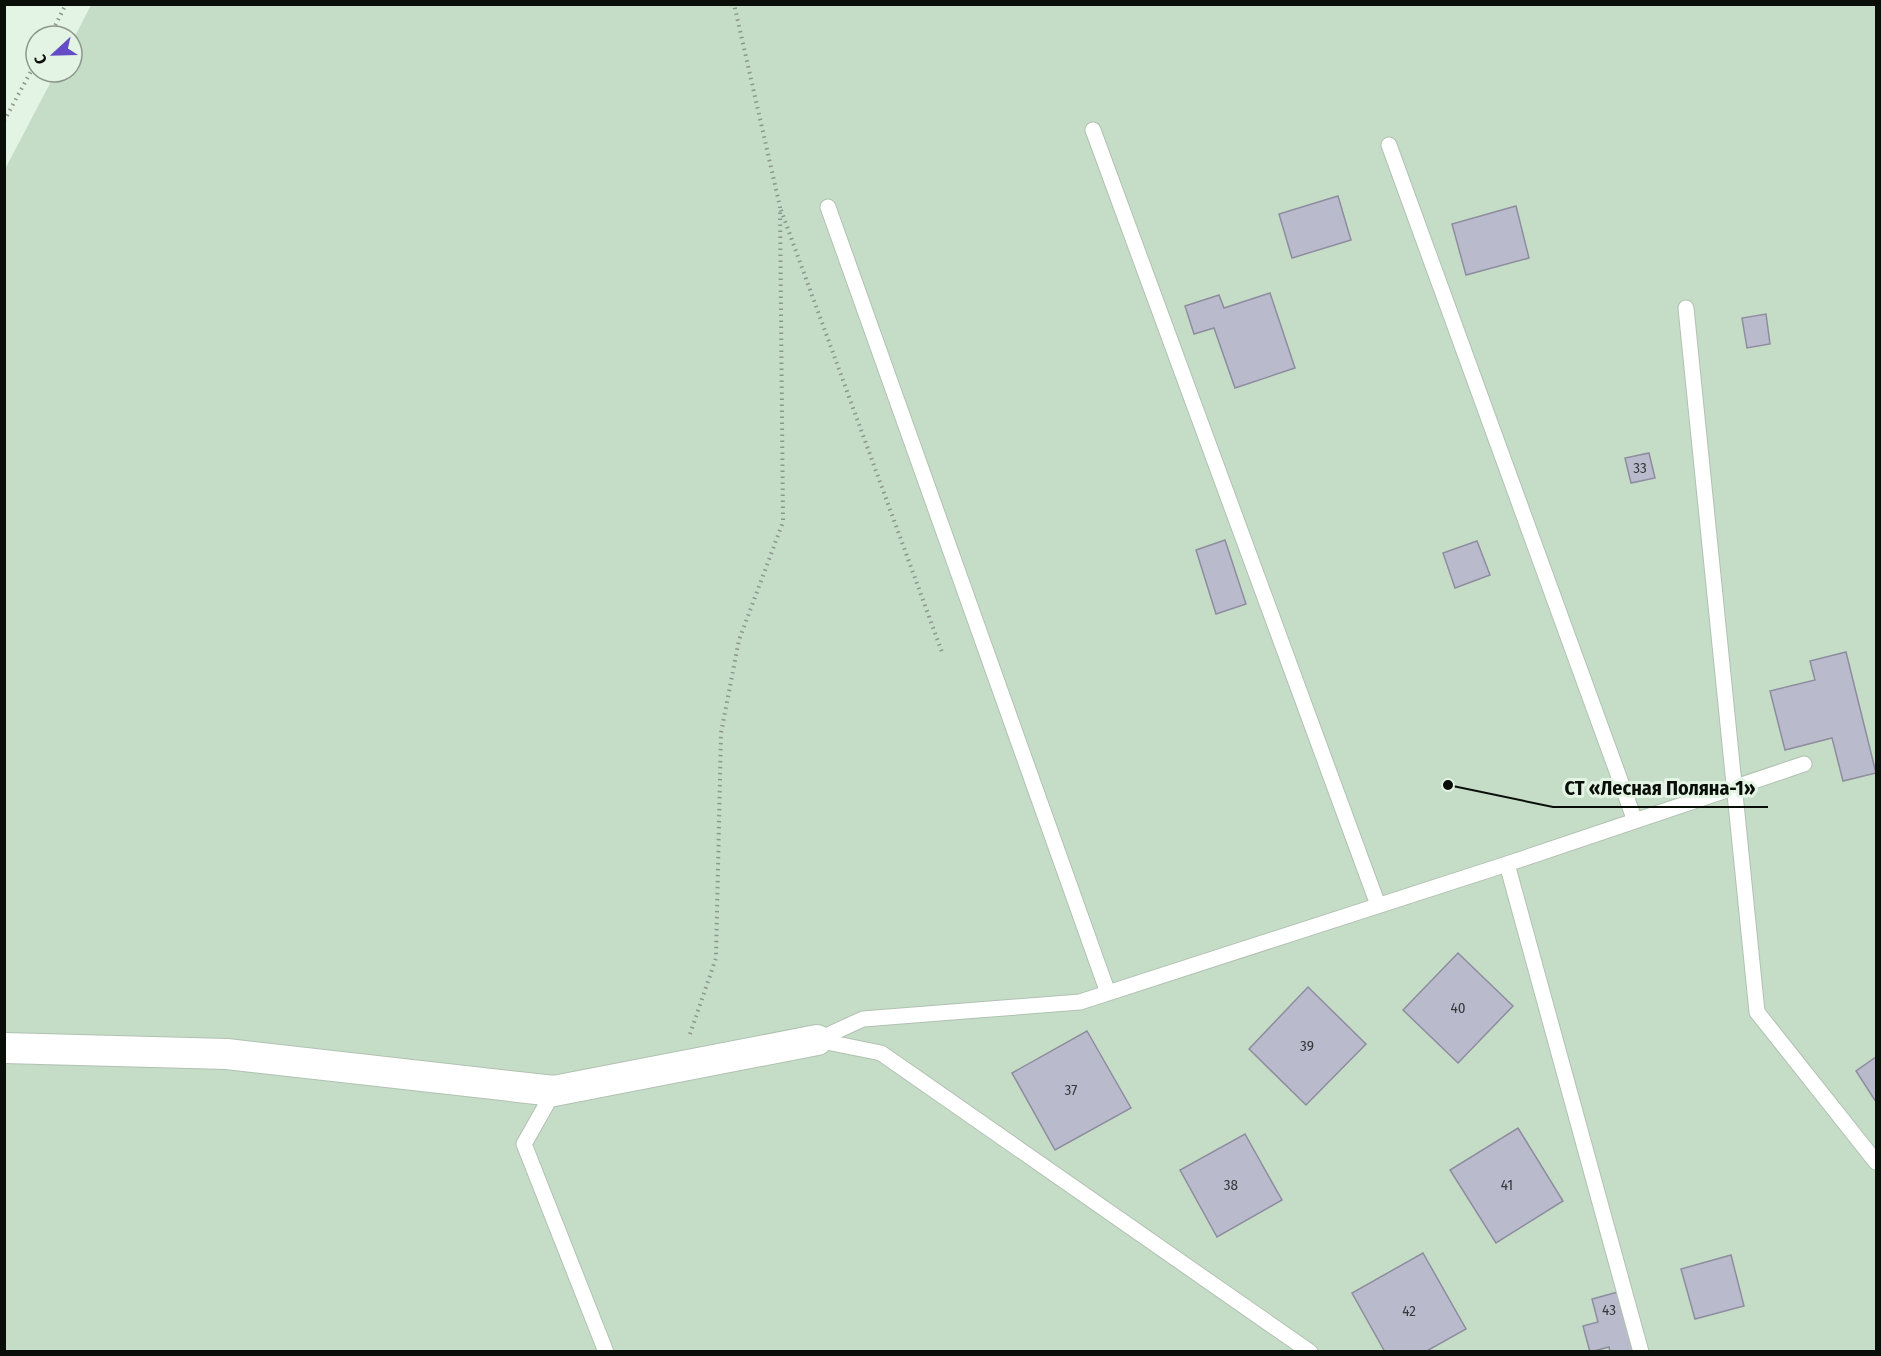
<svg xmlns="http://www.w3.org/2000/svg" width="1881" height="1356" font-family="'Fira Sans Condensed',sans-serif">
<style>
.green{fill:#c5ddc6}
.building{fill:#babacd;stroke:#8e8d9f;stroke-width:1.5}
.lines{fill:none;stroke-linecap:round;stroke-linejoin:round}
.lane-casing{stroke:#b1c1b2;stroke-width:17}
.street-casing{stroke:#b1c1b2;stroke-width:32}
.path{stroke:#8b978b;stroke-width:4;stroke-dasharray:1.5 4.5;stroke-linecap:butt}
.lane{stroke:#fff;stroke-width:15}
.street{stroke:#fff;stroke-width:30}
.labels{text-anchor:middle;stroke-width:6;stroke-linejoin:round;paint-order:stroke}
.number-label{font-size:15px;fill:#35393a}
.leader{fill:none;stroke:#090e09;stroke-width:2}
.callout-dot{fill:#090e09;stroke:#e4f4e4;stroke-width:2}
.callout-label{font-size:20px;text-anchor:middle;font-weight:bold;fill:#090e09;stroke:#e4f4e4;stroke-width:6;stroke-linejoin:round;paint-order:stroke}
</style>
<rect width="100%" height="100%" fill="#e4f4e4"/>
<path class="green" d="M 91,5 L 1876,5 L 1876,1351 L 5,1351 L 4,171 L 56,72 L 72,72 L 72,42 Z"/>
<path class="building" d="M 1338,196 L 1351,240 L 1292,258 L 1279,214 Z
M 1516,206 L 1529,258 L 1466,275 L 1452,224 Z
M 1270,293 L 1295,368 L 1235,388 L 1214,328 L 1194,334 L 1185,306 L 1219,295 L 1224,308 Z
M 1766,314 L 1770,344 L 1747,348 L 1742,318 Z
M 1649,453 L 1655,478 L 1631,483 L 1625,458 Z
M 1225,540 L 1246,604 L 1216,614 L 1196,550 Z
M 1477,541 L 1490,575 L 1455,588 L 1443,553 Z
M 1846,652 L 1876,773 L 1843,781 L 1832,738 L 1785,750 L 1770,691 L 1815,680 L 1810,661 Z
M 1458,953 L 1513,1006 L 1458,1063 L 1403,1010 Z
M 1308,987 L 1366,1044 L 1306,1105 L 1249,1049 Z
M 1087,1031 L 1131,1108 L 1055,1150 L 1012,1073 Z
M 1876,1057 L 1876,1102 L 1856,1071 Z
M 1518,1128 L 1563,1201 L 1496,1243 L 1450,1170 Z
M 1245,1134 L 1282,1200 L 1217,1237 L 1180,1170 Z
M 1423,1253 L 1466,1329 L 1425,1352 L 1385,1352 L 1352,1293 Z
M 1731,1255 L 1744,1306 L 1695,1319 L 1681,1269 Z
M 1618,1292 L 1634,1352 L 1610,1352 L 1609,1347 L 1590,1352 L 1583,1326 L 1598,1322 L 1592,1299 Z"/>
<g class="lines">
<g class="lane-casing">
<path id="lane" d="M 1093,130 L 1378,905
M 1389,145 L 1635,821
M 828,207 L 1108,993
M 1686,308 L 1757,1012 L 1876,1162
M 1507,864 L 1641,1352
M 817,1040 L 863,1019 L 1080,1002 L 1507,864 L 1804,764
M 817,1040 L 881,1053 L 1310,1352
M 554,1091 L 524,1144 L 606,1352"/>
</g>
<g class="street-casing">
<path id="street" d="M 4,1048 L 227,1054 L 554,1091 L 817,1040"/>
</g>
<path class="path" d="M 50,36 L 66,4
M 4,121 L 36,62
M 781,210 L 943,655
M 690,1034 L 716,958 L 721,733 L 739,640 L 783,522 L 780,207 L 734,4"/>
<use href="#lane" class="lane"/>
<use href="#street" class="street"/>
</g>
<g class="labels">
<g class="number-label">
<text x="1640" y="473">33</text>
<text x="1458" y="1013">40</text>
<text x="1307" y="1051">39</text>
<text x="1071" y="1095">37</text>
<text x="1231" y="1190">38</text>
<text x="1507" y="1190">41</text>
<text x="1609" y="1315">43</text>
<text x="1409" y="1316">42</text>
</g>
</g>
<path class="leader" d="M1448 785L1553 807H1768"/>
<circle class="callout-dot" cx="1448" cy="785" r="6"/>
<g class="callout-label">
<text x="1660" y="795">СТ «Лесная Поляна-1»</text>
</g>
<rect width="1881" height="1356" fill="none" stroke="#090e09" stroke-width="12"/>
<g transform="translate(54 54) rotate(248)"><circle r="28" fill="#e4f4e4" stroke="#8c988c" stroke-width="1.5"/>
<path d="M0-4.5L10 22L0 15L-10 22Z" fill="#634cc5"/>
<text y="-9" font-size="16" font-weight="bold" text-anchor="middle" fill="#090e09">С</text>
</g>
</svg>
